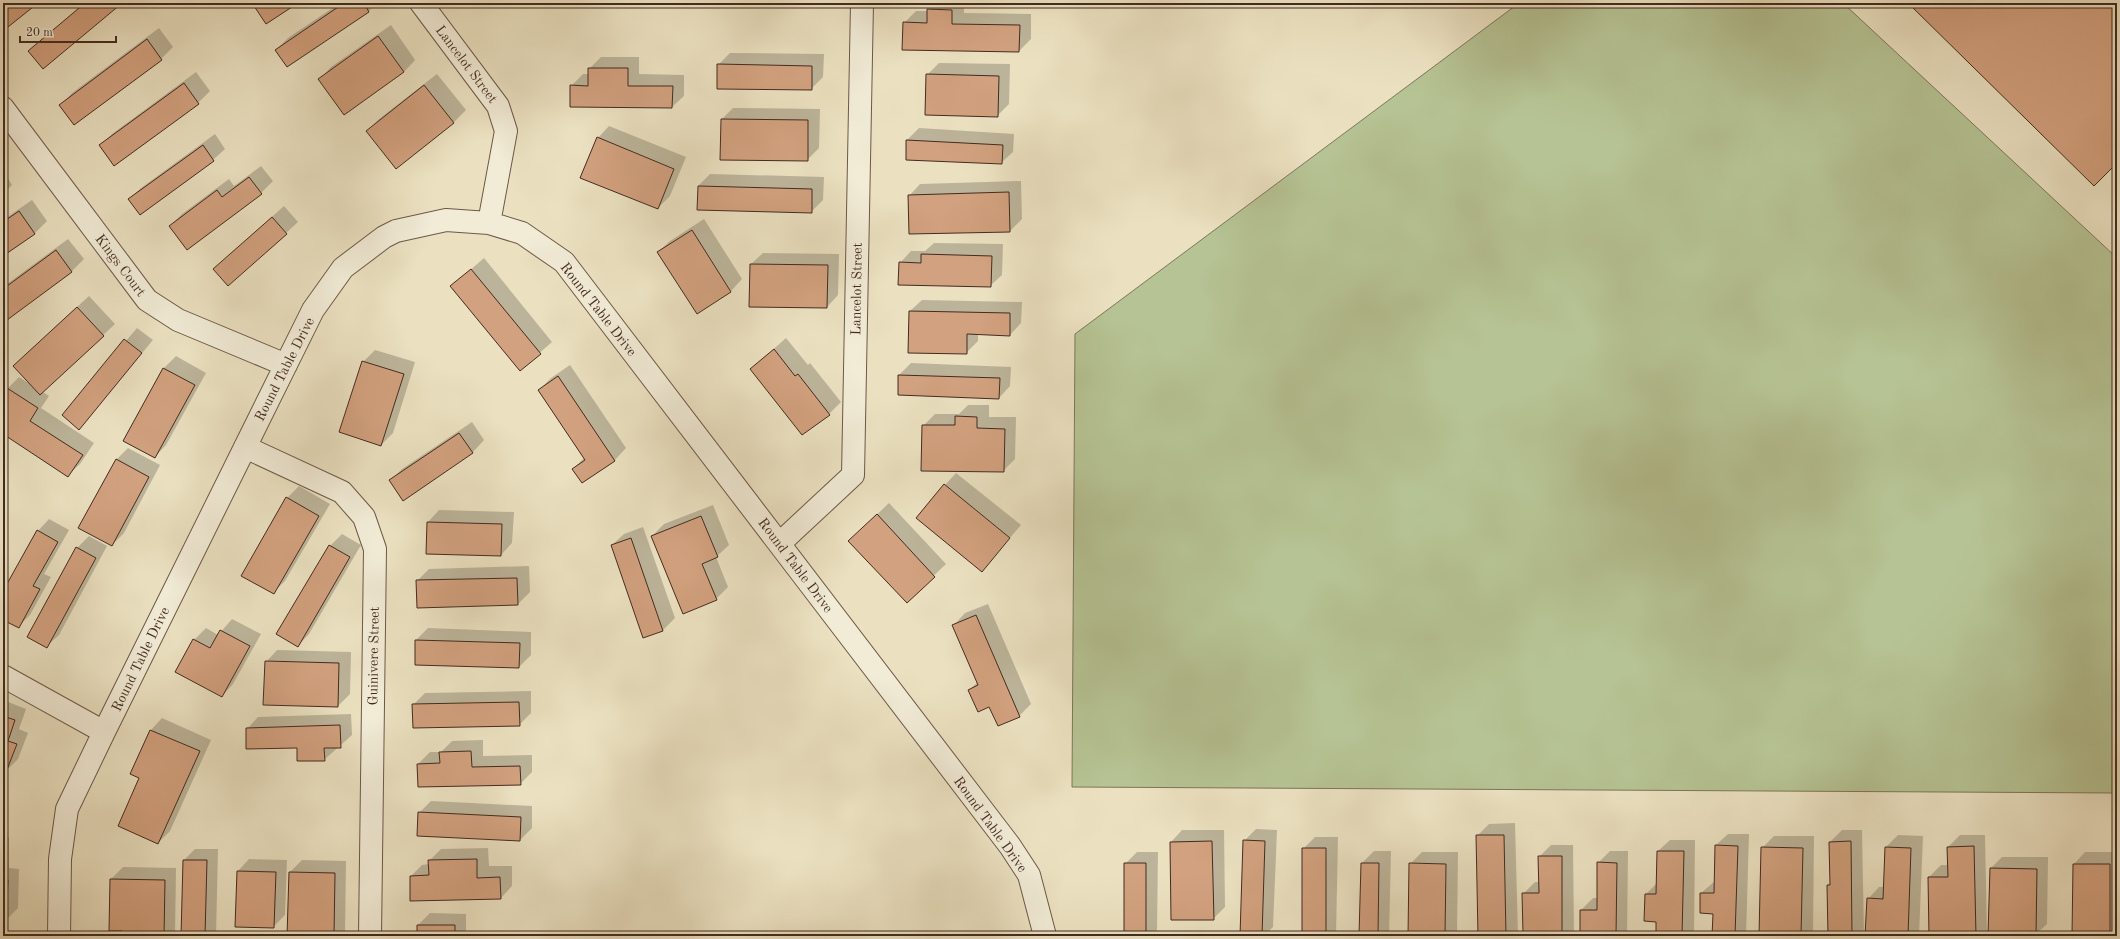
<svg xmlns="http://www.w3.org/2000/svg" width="2120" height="939" font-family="'Old Standard TT',serif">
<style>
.green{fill:#b6c394;stroke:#7c775a}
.shadow{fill:#0003}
.building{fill:#d2a17f;stroke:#432b1f}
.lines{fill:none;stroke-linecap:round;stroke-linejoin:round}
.street-casing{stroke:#6d5848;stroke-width:24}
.street{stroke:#f2ecd7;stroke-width:22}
.labels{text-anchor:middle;stroke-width:4;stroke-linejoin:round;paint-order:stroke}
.street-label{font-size:14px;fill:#432b1f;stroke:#f2ecd7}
</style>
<rect width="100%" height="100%" fill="#ebe1c1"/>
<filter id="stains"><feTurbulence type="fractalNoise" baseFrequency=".005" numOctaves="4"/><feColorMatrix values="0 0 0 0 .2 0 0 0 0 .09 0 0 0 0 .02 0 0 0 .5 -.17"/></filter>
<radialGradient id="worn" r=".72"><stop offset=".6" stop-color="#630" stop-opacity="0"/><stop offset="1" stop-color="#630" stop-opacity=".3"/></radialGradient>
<path class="green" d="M 1519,3 L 1843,3 L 2117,258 L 2117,793 L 1072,787 L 1075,334 Z"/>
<path class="shadow" d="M 84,3 L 120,3 L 43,67 L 29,51 Z
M 340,3 L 377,3 L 369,11 L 287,65 L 276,50 L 288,38 Z
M 935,3 L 964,3 L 964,13 L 1031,14 L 1031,39 L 1019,51 L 903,49 L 904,23 L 916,11 L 928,11 Z
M 391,25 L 415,60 L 404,72 L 320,79 L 331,67 Z
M 159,28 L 173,47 L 161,59 L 74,123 L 61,105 L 72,93 Z
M 730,53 L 824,54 L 823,77 L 811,89 L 718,65 Z
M 601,57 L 639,57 L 639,74 L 684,75 L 684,96 L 672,107 L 571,86 L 583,74 L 589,74 L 589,69 Z
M 939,63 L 1010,64 L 1009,104 L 997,116 L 927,75 Z
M 196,72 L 210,91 L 198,103 L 101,145 L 112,134 Z
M 437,74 L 466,110 L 454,122 L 396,168 L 367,131 L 379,119 Z
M 733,108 L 820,109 L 819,148 L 807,160 L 722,119 Z
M 609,126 L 686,157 L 670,196 L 658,208 L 598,138 Z
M 919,128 L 1014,134 L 1013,152 L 1001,163 L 907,140 Z
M 215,134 L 225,149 L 213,160 L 129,199 L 141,188 Z
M 261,166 L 273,181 L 261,193 L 170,226 L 182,214 L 229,179 L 234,186 Z
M 3,171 L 12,185 L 3,194 Z
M 710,174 L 824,177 L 823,200 L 811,212 L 698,186 Z
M 1021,181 L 1022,219 L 1010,231 L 910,233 L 909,196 L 920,184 Z
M 32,200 L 47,221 L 35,233 L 3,255 L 3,220 Z
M 284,206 L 298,222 L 286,233 L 214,269 Z
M 704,219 L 742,279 L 731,291 L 697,312 L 658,252 L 670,241 Z
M 68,239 L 84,259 L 72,271 L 3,322 L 3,287 Z
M 934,243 L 1003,244 L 1002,275 L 990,286 L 900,263 L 911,251 L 925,251 Z
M 763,253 L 839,254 L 838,295 L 827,307 L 751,264 Z
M 484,258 L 552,342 L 520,370 L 452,286 Z
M 89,296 L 115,324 L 43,392 L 49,396 L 41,408 L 94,443 L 80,464 L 68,475 L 3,433 L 3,386 L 4,385 L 8,388 L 19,377 L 30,384 L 26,354 Z
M 922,300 L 1022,302 L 1021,323 L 1010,335 L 978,334 L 978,341 L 966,353 L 910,311 Z
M 137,328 L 153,340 L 79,428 L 63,415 Z
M 786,338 L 808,365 L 810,363 L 841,402 L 829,414 L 751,369 Z
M 375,350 L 415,362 L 393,433 L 381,445 L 363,362 Z
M 176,356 L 206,373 L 166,445 L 155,457 L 124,440 L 164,368 Z
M 911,363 L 1011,367 L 1010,386 L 999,398 L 899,394 L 899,375 Z
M 570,365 L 626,448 L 615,460 L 582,482 L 573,469 L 584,458 L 539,390 L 551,378 Z
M 968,405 L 989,405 L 989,417 L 1016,417 L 1015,459 L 1003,471 L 923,426 L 935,414 L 959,414 Z
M 472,422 L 484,440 L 473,452 L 403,499 L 390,481 L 402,469 Z
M 128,448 L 160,465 L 124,533 L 112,545 L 116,460 Z
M 956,473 L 1021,525 L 982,570 L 945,485 Z
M 299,486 L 330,504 L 285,581 L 273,593 L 242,576 L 287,498 Z
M 889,503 L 946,564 L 907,601 L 862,529 Z
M 3,504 L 8,506 L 3,526 Z
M 713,505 L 729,545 L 716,557 L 728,587 L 716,599 L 652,536 L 664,524 Z
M 439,510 L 514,512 L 512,543 L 501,555 L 427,553 L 428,522 Z
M 49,519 L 69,530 L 44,574 L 51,577 L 30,615 L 18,627 L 3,619 L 3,593 L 38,531 Z
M 643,527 L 675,618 L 663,630 L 644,637 L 612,545 L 624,534 Z
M 342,534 L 361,545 L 309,634 L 298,646 L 330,546 Z
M 89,536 L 107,546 L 59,635 L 47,646 L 77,548 Z
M 529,566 L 530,592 L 518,604 L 417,581 L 429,569 Z
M 988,604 L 1031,704 L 1019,716 L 990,706 L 969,690 L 978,682 L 954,625 L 965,613 Z
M 232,619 L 261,634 L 233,684 L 222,696 L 194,640 L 206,628 L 218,635 Z
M 428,628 L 531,632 L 531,655 L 519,667 L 416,664 L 416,640 Z
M 277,650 L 351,652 L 350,694 L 338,706 L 266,662 Z
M 531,691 L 531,713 L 519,725 L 413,705 L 425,693 Z
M 3,700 L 26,709 L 19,729 L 28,733 L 18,759 L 6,771 L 3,770 Z
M 351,714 L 352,735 L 324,760 L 298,747 L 247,729 L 258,717 Z
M 162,718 L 211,740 L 170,831 L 158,843 L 140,778 L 131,773 L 151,730 Z
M 483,740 L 483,756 L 532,755 L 532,772 L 520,784 L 418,764 L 430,752 L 441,752 L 452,741 Z
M 431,801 L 532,806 L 532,828 L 520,840 L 419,813 Z
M 1515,823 L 1518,936 L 1479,936 L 1477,836 L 1489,824 Z
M 1256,829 L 1277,830 L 1273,927 L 1264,936 L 1241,936 L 1244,841 Z
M 1182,830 L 1224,830 L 1225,907 L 1213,919 L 1171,842 Z
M 1842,830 L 1862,830 L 1864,936 L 1829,936 L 1828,885 L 1831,882 L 1830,842 Z
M 1728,834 L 1749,834 L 1746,936 L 1713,936 L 1714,913 L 1701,912 L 1701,893 L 1715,881 L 1716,845 Z
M 1898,835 L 1923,836 L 1919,936 L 1866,936 L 1868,899 L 1879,887 L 1884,887 L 1886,847 Z
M 1960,835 L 1985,835 L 1987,936 L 1930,935 L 1929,877 L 1941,865 L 1948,865 L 1948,847 Z
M 1774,836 L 1814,836 L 1813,934 L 1810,936 L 1760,936 L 1762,848 Z
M 3,837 L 9,837 L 9,868 L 19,869 L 18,908 L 6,920 L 3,920 Z
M 1315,837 L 1338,837 L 1336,936 L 1303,936 L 1303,849 Z
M 1670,840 L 1695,840 L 1694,936 L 1657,936 L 1657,921 L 1646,894 L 1658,882 L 1658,851 Z
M 1551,845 L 1573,845 L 1574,936 L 1541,936 L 1523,894 L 1535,882 L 1540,882 L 1539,857 Z
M 488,848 L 489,866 L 512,866 L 512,886 L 501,898 L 411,876 L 422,865 L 429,864 L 429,861 L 441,849 Z
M 195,849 L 218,849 L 216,936 L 182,936 L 184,860 Z
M 1374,851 L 1391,851 L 1389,936 L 1360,936 L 1362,863 Z
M 1610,851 L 1628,851 L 1627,936 L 1598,936 L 1598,932 L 1581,910 L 1593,898 L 1598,898 L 1598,863 Z
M 1137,852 L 1158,852 L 1157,930 L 1151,936 L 1125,936 L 1125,864 Z
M 1422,852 L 1458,852 L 1457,936 L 1409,936 L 1410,864 Z
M 2085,852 L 2117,852 L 2117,936 L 2073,936 L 2074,864 Z
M 2002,857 L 2048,857 L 2047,924 L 2035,935 L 1991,868 Z
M 249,859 L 287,860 L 285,915 L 273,927 L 238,871 Z
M 302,860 L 346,861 L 345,936 L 288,936 L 290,872 Z
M 123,867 L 176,868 L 175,936 L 123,936 L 111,879 Z
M 430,913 L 466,914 L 466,931 L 518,933 L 518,936 L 418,936 L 418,925 Z"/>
<path class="building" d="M 3,3 L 38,3 L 3,31 Z
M 85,3 L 121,4 L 43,69 L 28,51 Z
M 252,3 L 298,3 L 266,24 Z
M 344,3 L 364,3 L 369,12 L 287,67 L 275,50 Z
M 1908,3 L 2117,3 L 2117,163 L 2094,186 Z
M 927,9 L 952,10 L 952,24 L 1020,25 L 1019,52 L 902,50 L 903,22 L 927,23 Z
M 378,36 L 404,72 L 344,115 L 318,79 Z
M 147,39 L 162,60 L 74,125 L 59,105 Z
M 717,64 L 812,66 L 812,90 L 717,89 Z
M 588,68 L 628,68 L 628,86 L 673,86 L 672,108 L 570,107 L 570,85 L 588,86 Z
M 926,74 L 999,76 L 998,117 L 925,115 Z
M 184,83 L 199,104 L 114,166 L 99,145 Z
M 424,85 L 454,123 L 396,169 L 366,131 Z
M 721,119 L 808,120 L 808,161 L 720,160 Z
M 597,137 L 674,169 L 658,209 L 580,178 Z
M 906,140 L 1003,145 L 1002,164 L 906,160 Z
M 203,145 L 214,161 L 140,215 L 128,199 Z
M 249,177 L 262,194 L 187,250 L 169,226 L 217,190 L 222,197 Z
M 698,186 L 812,189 L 812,213 L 697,210 Z
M 1009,192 L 1010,232 L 909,234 L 908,195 Z
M 19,211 L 35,234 L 3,256 L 3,222 Z
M 272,217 L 287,234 L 228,286 L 213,269 Z
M 692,230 L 731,292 L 697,314 L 657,252 Z
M 56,250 L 72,272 L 3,323 L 3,289 Z
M 921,254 L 992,256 L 991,287 L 898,285 L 899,262 L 921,263 Z
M 750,264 L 828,265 L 827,308 L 749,307 Z
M 471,269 L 541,354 L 520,371 L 450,286 Z
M 77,307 L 104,336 L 40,395 L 13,366 Z
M 909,311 L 1010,313 L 1010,336 L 967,334 L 967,354 L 908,353 Z
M 124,339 L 142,353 L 79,430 L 62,415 Z
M 774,349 L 795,376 L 798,374 L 830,415 L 802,435 L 750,369 Z
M 362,361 L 404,374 L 381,446 L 339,432 Z
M 163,368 L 195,385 L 155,458 L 123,441 Z
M 898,375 L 1000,378 L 999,399 L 898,395 Z
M 558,376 L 615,461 L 582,483 L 572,469 L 585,460 L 538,390 Z
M 7,388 L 38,408 L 30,421 L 83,455 L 68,477 L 3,434 L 3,393 Z
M 955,416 L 977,417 L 977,428 L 1005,429 L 1004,472 L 921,471 L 922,425 L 955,425 Z
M 459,433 L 473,453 L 403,501 L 389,480 Z
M 116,459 L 149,477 L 112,546 L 78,528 Z
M 944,484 L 1010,538 L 982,572 L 916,518 Z
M 286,497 L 319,516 L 274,594 L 241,576 Z
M 877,514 L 935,577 L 907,603 L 848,541 Z
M 701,516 L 718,557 L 702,564 L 717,600 L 683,614 L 651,536 Z
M 427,522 L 502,524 L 501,556 L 426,554 Z
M 37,530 L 58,542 L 33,586 L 40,589 L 19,628 L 3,620 L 3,591 Z
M 631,538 L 663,631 L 643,638 L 611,545 Z
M 329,545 L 350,557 L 298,647 L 276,634 Z
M 76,547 L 96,558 L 47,648 L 27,637 Z
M 517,578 L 518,605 L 417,608 L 416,580 Z
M 976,615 L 1020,717 L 998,726 L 989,707 L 978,712 L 968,690 L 978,685 L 952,625 Z
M 220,630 L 250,646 L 222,697 L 175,672 L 193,639 L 210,648 Z
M 415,640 L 520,643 L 519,668 L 415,665 Z
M 265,661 L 339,663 L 338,707 L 263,705 Z
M 519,702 L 520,726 L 413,728 L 412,704 Z
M 3,716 L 15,720 L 8,741 L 17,744 L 6,772 L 3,771 Z
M 340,725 L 341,748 L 324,748 L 325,761 L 297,761 L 297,748 L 246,749 L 246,728 Z
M 150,730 L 200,751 L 158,844 L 118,826 L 139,778 L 130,774 Z
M 471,751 L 472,767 L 520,766 L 521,785 L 418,787 L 417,764 L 440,763 L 439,752 Z
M 418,812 L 521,817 L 520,841 L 417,836 Z
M 1476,835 L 1504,835 L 1506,936 L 1478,936 Z
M 1243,840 L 1265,841 L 1262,936 L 1240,936 Z
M 1212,841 L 1214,920 L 1171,920 L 1170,842 Z
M 1851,841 L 1852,936 L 1828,936 L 1827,885 L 1830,885 L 1829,842 Z
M 1715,845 L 1738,846 L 1735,936 L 1712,936 L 1713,914 L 1700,913 L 1700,893 L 1714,893 Z
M 1974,846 L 1976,936 L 1929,936 L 1928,877 L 1948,877 L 1947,847 Z
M 1761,847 L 1803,848 L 1801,936 L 1759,936 Z
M 1885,847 L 1911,848 L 1908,936 L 1865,936 L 1867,898 L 1883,899 Z
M 1302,848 L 1326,848 L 1326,936 L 1302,936 Z
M 1657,851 L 1684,851 L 1682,936 L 1656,936 L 1656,922 L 1644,921 L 1645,894 L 1656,894 Z
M 1538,856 L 1562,856 L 1562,936 L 1523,934 L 1522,893 L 1539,893 Z
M 477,859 L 477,878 L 500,877 L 501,899 L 410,901 L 410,876 L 429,875 L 428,860 Z
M 183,860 L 207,860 L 205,936 L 181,936 Z
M 1597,862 L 1617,863 L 1616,936 L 1597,936 L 1597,933 L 1580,933 L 1580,910 L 1597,910 Z
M 1124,863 L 1146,863 L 1146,936 L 1124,936 Z
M 1361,863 L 1379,863 L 1378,936 L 1359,936 Z
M 1409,863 L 1446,864 L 1445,936 L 1408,936 Z
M 2073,864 L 2110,864 L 2110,936 L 2072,936 Z
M 1990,868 L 2037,869 L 2036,936 L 1988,935 Z
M 237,871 L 276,872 L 274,928 L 235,927 Z
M 289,872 L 335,873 L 334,936 L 287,936 Z
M 110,879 L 165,880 L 164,936 L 122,936 L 122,931 L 109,931 Z
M 3,880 L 8,880 L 6,921 L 3,921 Z
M 417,925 L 455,925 L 455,936 L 417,936 Z"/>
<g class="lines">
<g class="street-casing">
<path id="street" d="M 421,3 L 498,106 L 506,131 L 489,223
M 3,108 L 147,300 L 178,320 L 286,365
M 245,447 L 342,492 L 364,517 L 375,549 L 370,936
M 780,543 L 853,475 L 862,3
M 3,676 L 104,732
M 59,936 L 60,859 L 67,809 L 104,732 L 313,310 L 343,268 L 384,237 L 396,231 L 446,220 L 489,223 L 522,233 L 564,262 L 1010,846 L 1029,875 L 1045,936"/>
</g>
<use href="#street" class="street"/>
</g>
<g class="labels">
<g class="street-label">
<text transform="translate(467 64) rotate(53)" y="5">Lancelot Street</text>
<text transform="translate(121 265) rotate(53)" y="5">Kings Court</text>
<text transform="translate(856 289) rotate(-89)" y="5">Lancelot Street</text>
<text transform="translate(599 309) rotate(52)" y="5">Round Table Drive</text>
<text transform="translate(284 369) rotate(-63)" y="5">Round Table Drive</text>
<text transform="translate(796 565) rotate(53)" y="5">Round Table Drive</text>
<text transform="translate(373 656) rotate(-89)" y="5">Guinivere Street</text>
<text transform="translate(140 659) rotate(-64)" y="5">Round Table Drive</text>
<text transform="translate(991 824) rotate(54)" y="5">Round Table Drive</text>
</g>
</g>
<rect width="2120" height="939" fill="none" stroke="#ebe1c1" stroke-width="16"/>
<rect x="4" y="4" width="2112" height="931" fill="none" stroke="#432b1f" stroke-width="2"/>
<rect x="8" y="8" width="2104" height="923" fill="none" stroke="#432b1f"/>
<path d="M20 36v6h96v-6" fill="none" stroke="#432b1f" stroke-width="2"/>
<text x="26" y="36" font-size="12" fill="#432b1f" stroke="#f2ecd7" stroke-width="3" paint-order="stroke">20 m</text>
<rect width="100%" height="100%" filter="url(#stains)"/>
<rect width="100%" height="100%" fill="url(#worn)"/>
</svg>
